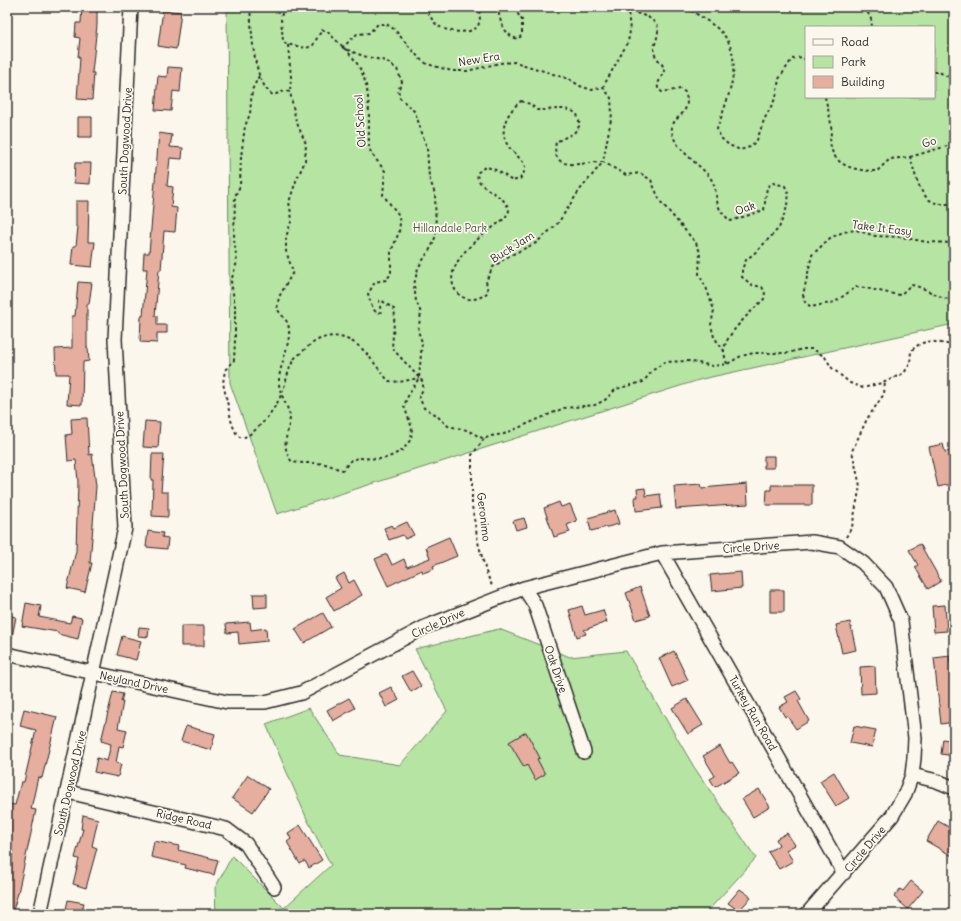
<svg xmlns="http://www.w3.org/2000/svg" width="961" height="921" font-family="Delius,sans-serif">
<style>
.green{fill:#b5e4a3;stroke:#708867;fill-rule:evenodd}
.building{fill:#e6ae9e;stroke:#2b2b2b}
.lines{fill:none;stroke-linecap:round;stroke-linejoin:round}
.minor-casing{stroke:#2b2b2b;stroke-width:16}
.path{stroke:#2b2b2b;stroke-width:2;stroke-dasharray:3 3;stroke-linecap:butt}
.minor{stroke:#fbf7ec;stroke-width:13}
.labels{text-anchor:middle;stroke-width:3.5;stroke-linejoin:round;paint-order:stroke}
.street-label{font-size:11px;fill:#2b2b2b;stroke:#fbf7ec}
.park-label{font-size:11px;fill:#4e5949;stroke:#fbf7ec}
</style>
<rect width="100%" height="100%" fill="#fbf7ec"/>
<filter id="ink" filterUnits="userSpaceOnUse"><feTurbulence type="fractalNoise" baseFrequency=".025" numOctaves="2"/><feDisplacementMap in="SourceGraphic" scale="8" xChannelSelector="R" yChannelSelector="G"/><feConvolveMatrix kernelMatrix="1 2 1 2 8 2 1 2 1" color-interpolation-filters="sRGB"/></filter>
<g filter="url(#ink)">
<path class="green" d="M 227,7 L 954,7 L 954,324 L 702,379 L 277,514 L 230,383 ZM 806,27 L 934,27 L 934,97 L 806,97 Z
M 499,629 L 570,657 L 626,651 L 694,767 L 756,858 L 705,914 L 216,914 L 215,888 L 232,856 L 284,908 L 331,865 L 307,819 L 266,724 L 309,708 L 340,755 L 400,765 L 447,711 L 415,649 Z"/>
<path class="building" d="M 82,7 L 97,7 L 97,25 L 92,73 L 94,73 L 92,100 L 77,99 L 80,58 L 78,57 L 80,38 L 75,37 L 76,23 L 81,23 Z
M 163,10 L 181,12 L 176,49 L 158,46 Z
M 168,67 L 182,68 L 180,92 L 173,91 L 171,111 L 155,110 L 158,76 L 167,77 Z
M 78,117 L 92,117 L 92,137 L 78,137 Z
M 159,133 L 172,135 L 170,147 L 183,148 L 182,159 L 170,158 L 167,186 L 173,187 L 171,207 L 177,208 L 175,232 L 164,231 L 161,270 L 159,270 L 155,316 L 157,316 L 157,325 L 167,325 L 167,333 L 157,333 L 157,343 L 140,342 L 141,316 L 143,316 L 147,269 L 143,269 L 144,253 L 149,253 Z
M 75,163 L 91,163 L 90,184 L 74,183 Z
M 76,201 L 89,201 L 88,242 L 95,242 L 92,267 L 71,265 L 73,246 L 76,246 L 78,227 L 76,227 Z
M 78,282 L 92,283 L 89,304 L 87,304 L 87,348 L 88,348 L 89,361 L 83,362 L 82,405 L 67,404 L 69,374 L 56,374 L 55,349 L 72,348 L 72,316 L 75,316 Z
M 87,418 L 89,455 L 92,454 L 96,486 L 90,563 L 92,563 L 85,592 L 67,588 L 76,551 L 78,482 L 76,460 L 68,461 L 66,435 L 72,434 L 71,419 Z
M 145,421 L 160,422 L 158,448 L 143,447 Z
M 943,444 L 945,452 L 954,450 L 954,475 L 949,476 L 951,484 L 938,487 L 929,447 Z
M 152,454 L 164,454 L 161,492 L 168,492 L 168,517 L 152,516 L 153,480 L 151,480 Z
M 764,456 L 774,456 L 774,468 L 764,468 Z
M 701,484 L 702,488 L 747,484 L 748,504 L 676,509 L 674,486 Z
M 771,485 L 812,485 L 812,505 L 766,505 L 767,490 L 771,490 Z
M 645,488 L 646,496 L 660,494 L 662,508 L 636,511 L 635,497 L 638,497 L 637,489 Z
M 559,502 L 561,507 L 570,504 L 577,521 L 567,525 L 570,532 L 554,537 L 544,508 Z
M 615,510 L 619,524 L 591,531 L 588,518 Z
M 524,518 L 527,527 L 516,530 L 513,521 Z
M 407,522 L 414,535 L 405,539 L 403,535 L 389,540 L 384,528 L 392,525 L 394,528 Z
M 148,531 L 163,533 L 162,537 L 168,538 L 167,549 L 146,547 Z
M 449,537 L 457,556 L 433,566 L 434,569 L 423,573 L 422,570 L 388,586 L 375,559 L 387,554 L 392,565 L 404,559 L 407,567 L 430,558 L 426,547 Z
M 920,544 L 941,581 L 928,589 L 915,567 L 918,565 L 909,550 Z
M 741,572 L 742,588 L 712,591 L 710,575 Z
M 344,573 L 349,583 L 354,580 L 362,595 L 334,611 L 326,597 L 341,588 L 335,578 Z
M 640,587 L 650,616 L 636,620 L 626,593 Z
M 770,590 L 784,590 L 784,612 L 770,612 Z
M 253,594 L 267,594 L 267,607 L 254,608 Z
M 26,603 L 41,606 L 39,617 L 70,623 L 72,616 L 82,618 L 78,639 L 58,634 L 58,632 L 22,626 Z
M 945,605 L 947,631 L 934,632 L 932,606 Z
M 582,606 L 585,615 L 603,610 L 607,622 L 584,630 L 586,634 L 577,637 L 569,610 Z
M 323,613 L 331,627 L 304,643 L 295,629 Z
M 7,615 L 16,617 L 11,642 L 7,641 Z
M 250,622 L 251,630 L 266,628 L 267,641 L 239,644 L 238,632 L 227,633 L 226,624 Z
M 850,622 L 856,650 L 842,653 L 836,625 Z
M 181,626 L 204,626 L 204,646 L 181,646 Z
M 139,627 L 149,628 L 148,637 L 138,636 Z
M 122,636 L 141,641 L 136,660 L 117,655 Z
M 674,651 L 688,680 L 672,687 L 659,658 Z
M 950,656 L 950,663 L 954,663 L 954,673 L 951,673 L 954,694 L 954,722 L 941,724 L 934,658 Z
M 875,666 L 876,693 L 861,694 L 860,667 Z
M 412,671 L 421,686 L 411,692 L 402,676 Z
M 391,687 L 399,700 L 386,707 L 379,693 Z
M 796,691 L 801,699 L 798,701 L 809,721 L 796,729 L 787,716 L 785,717 L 779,707 L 788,702 L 785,697 Z
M 113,692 L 123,694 L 121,702 L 123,702 L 118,728 L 127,730 L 123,747 L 119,746 L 116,763 L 121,764 L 118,777 L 94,772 L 97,758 L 107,761 L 111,744 L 101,741 Z
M 349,698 L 355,708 L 333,721 L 327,710 Z
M 687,699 L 703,725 L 688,734 L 672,708 Z
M 24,709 L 57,717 L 42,778 L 38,777 L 31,809 L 36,810 L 18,893 L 12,914 L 7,914 L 7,869 L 9,860 L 7,860 L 7,831 L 11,814 L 7,813 L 7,804 L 15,805 L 21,782 L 24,782 L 36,730 L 20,726 Z
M 186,726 L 215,734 L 211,750 L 181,741 Z
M 854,726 L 876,730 L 872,747 L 850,743 Z
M 526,732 L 540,758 L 537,759 L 545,774 L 535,780 L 527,765 L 524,767 L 509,742 Z
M 943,739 L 954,741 L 954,756 L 941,754 Z
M 720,746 L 730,763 L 732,762 L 739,773 L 715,787 L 710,779 L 715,776 L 703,756 Z
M 834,772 L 849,798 L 836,806 L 820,781 Z
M 248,775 L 269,789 L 253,812 L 232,798 Z
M 759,789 L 770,807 L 753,817 L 742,799 Z
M 83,815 L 98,819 L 92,846 L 97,848 L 86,888 L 73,884 L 79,859 L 75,858 L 83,829 L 81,829 Z
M 938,821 L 954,830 L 954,857 L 926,841 Z
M 300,825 L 322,860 L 309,868 L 305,861 L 300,864 L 287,842 L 291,839 L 288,833 Z
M 787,833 L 795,845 L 786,850 L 793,861 L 779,869 L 768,852 L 779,845 L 776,839 Z
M 154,841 L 179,846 L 178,850 L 218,860 L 214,875 L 185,868 L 186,865 L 151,857 Z
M 911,881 L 923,891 L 908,909 L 894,897 L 900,889 L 903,891 Z
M 740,889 L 751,897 L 739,911 L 728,903 Z
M 68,900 L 84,903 L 81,914 L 65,914 Z"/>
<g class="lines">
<g class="minor-casing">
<path id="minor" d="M 662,553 L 844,873
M 524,588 L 535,605 L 584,752
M 7,654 L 227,702 L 265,702 L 301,693 L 425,627 L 524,588 L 662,553 L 812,542 L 840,547 L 863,563 L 886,587 L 901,621 L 915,738 L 914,758 L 912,775 L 905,794 L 892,816 L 807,914
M 912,775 L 937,781 L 954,788
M 68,792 L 226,829 L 246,844 L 274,887
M 40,914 L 125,528 L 115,339 L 131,7"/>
</g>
<path class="path" d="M 250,7 C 252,30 252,82 273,95 L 285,91 L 290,92 L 296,121 L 306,144 L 305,161 L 296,181 L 289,202 L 292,219 L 286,237 L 286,251 L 293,272 L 279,297 L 277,309 C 280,313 284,317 287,322 C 295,338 278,365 279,383 C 279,394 290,409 290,418 C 288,436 280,445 292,462 C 303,464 314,462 325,464 C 331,465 336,469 343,470 L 351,460 L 359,458 L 383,459 L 391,456 L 403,450 L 411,439 L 412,428 L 404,406 L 408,396 L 419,378 L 422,342 L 418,331 L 421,313 L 416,301 L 414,285 L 418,268 L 432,246 L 436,235 L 435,194 L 429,177 L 427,148 L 415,112 L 400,98 L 398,90 L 402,82 L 397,69 L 386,61 L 363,56 L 343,48
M 283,7 L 281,19 L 283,41 L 286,44 L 307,48 L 313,45 L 322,30 L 327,31 C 336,41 349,51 356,62 C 373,87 368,118 369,146 L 371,153 L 385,171 L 383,195 L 398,214 L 400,223 L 399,232 L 391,252 L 391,274 L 386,280 L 375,282 L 368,294 L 373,309 L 377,313 L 381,312 L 379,301 L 381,300 L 395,310 L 392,348 L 423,382 L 423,389 L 419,397 L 424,408 L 435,414 L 448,426 L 467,430 L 484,439 L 491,436 L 504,434 L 564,408 L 595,405 L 605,400 L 616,389 L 643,382 L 653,370 L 665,362 L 688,361 L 713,366 L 727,364 L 741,356 L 754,353 L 788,353 L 803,349 L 813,349 L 825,357 L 832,368 L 850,383 L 863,388 L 885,382 L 904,373 L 910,364 L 911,351 C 926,336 935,343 954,345
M 425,7 C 429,13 433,24 440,27 C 449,32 476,36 479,23 C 481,18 479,12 479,7
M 498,7 C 499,20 504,36 518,39 L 522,35 L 522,20 L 513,7
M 628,7 L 628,10 L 648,17 L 657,24 C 661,38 651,45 655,55 C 657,60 665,65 664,71 C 662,78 657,81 658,89 L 662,92 L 680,89 L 685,92 C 694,116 669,116 672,132 C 674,148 700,165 709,176 C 722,193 709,205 731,221 L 764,210 L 767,187 L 773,183 L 785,186 L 789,195 L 786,210 L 779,228 L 757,251 L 746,260 L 742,269 L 742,277 L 752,285 L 762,287 L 765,292 L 764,299 C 753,310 724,335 724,351 C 724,355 726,360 727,364
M 686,7 C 696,14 707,20 717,28 C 748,54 728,97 717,129 L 721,138 L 729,145 L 740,150 L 750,147 L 757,140 L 764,120 L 776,97 L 779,79 L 792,59 L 802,57 L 806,60
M 865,7 L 871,19 L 872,27
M 288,45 L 291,77 L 290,92
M 342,48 L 357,34 L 369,33 L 378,24 L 386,24 L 394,29 L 420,59 L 427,64 L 452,71 L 467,71 L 500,63 L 515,62 L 569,79 L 580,86 L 592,90 L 603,87 L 628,42 L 630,31 L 628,10 L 613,7
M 934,72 L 939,72 L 954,80
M 259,76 L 252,90 L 250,114 L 245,126 L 241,157 L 240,186 L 235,196 L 234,239 L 237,262 L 231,281 L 235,306 L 235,340 L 234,360 L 225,370 L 223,383 L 232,424 L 237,435 L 241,438 C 255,436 276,408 281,395 C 286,384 287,373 292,363 C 293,358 299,355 302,352 C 319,335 336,331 356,344 C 369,353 378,370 389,381 L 399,382 L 419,378
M 603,87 L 611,98 L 612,114 L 603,162 L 626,175 L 640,173 L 651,180 L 660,201 L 696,243 L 700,252 L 699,275 L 706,287 L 714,310 L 711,325 L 714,337 L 724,351
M 825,97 C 827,106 830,115 831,125 C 832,132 829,139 831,147 C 835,168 860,171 877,171 L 890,159 L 910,157 C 918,182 920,210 954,203
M 887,97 L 894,97
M 521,101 L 530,104 L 537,110 C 551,111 565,105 577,114 L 580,125 L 574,133 L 556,142 C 550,174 583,162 603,162 L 579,191 L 558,223 L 536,243 L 509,256 L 493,267 L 486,281 L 488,292 C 467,311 444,289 455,267 C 464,246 488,232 505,218 L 509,211 C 506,192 477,192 477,173 L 485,167 C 497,169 503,174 512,181 L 520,179 C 523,174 527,169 524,164 C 521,158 513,153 509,147 C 497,131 507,112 521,101 Z
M 910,157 L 954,144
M 954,243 L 926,242 L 902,237 L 875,236 L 856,230 L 843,232 L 830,238 L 812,255 L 803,295 L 805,302 L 811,307 L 835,302 L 856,287 C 871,288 884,293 900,295 L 911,285 C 926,287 939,299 954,300
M 484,439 L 472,455 L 472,506 L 478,542 L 486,572 L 493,588
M 846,537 L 852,527 L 860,486 L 852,451 L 867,419 L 884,394 L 885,382"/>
<use href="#minor" class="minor"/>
</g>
</g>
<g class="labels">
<g class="street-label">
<text transform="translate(479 59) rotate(-9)" y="4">New Era</text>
<text transform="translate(360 121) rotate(-94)" y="4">Old School</text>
<text transform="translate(125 141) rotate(-87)" y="4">South Dogwood Drive</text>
<text transform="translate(929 142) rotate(-19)" y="4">Go</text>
<text transform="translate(745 208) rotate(-20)" y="4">Oak</text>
<text transform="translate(882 228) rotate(7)" y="4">Take It Easy</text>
<text transform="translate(512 247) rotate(-32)" y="4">Buck Jam</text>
<text transform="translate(122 465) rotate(-93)" y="4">South Dogwood Drive</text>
<text transform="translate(484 517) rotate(83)" y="4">Geronimo</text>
<text transform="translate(751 547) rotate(-4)" y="4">Circle Drive</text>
<text transform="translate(438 623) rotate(-24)" y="4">Circle Drive</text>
<text transform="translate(556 669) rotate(71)" y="4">Oak Drive</text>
<text transform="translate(134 682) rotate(12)" y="4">Neyland Drive</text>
<text transform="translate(753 713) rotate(60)" y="4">Turkey Run Road</text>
<text transform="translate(70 783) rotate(-77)" y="4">South Dogwood Drive</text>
<text transform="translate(184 819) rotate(13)" y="4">Ridge Road</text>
<text transform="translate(865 849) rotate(-50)" y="4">Circle Drive</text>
</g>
<g class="park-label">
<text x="450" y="232">Hillandale Park</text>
</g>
</g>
<rect width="961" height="921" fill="none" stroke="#fbf7ec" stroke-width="24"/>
<rect x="12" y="12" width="937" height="897" fill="none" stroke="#2b2b2b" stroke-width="1.5" filter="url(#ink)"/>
<rect x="805" y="26" width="130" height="72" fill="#fbf7ec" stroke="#a8a59f"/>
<rect x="813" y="39" width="20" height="6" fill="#fbf7ec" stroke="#a8a59f"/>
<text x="841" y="46" font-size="12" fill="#2b2b2b">Road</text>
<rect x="813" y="56" width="20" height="12" fill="#b5e4a3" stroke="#a8a59f"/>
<text x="841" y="66" font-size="12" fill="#2b2b2b">Park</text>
<rect x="813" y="76" width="20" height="12" fill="#e6ae9e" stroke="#a8a59f"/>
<text x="841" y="86" font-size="12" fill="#2b2b2b">Building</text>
</svg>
